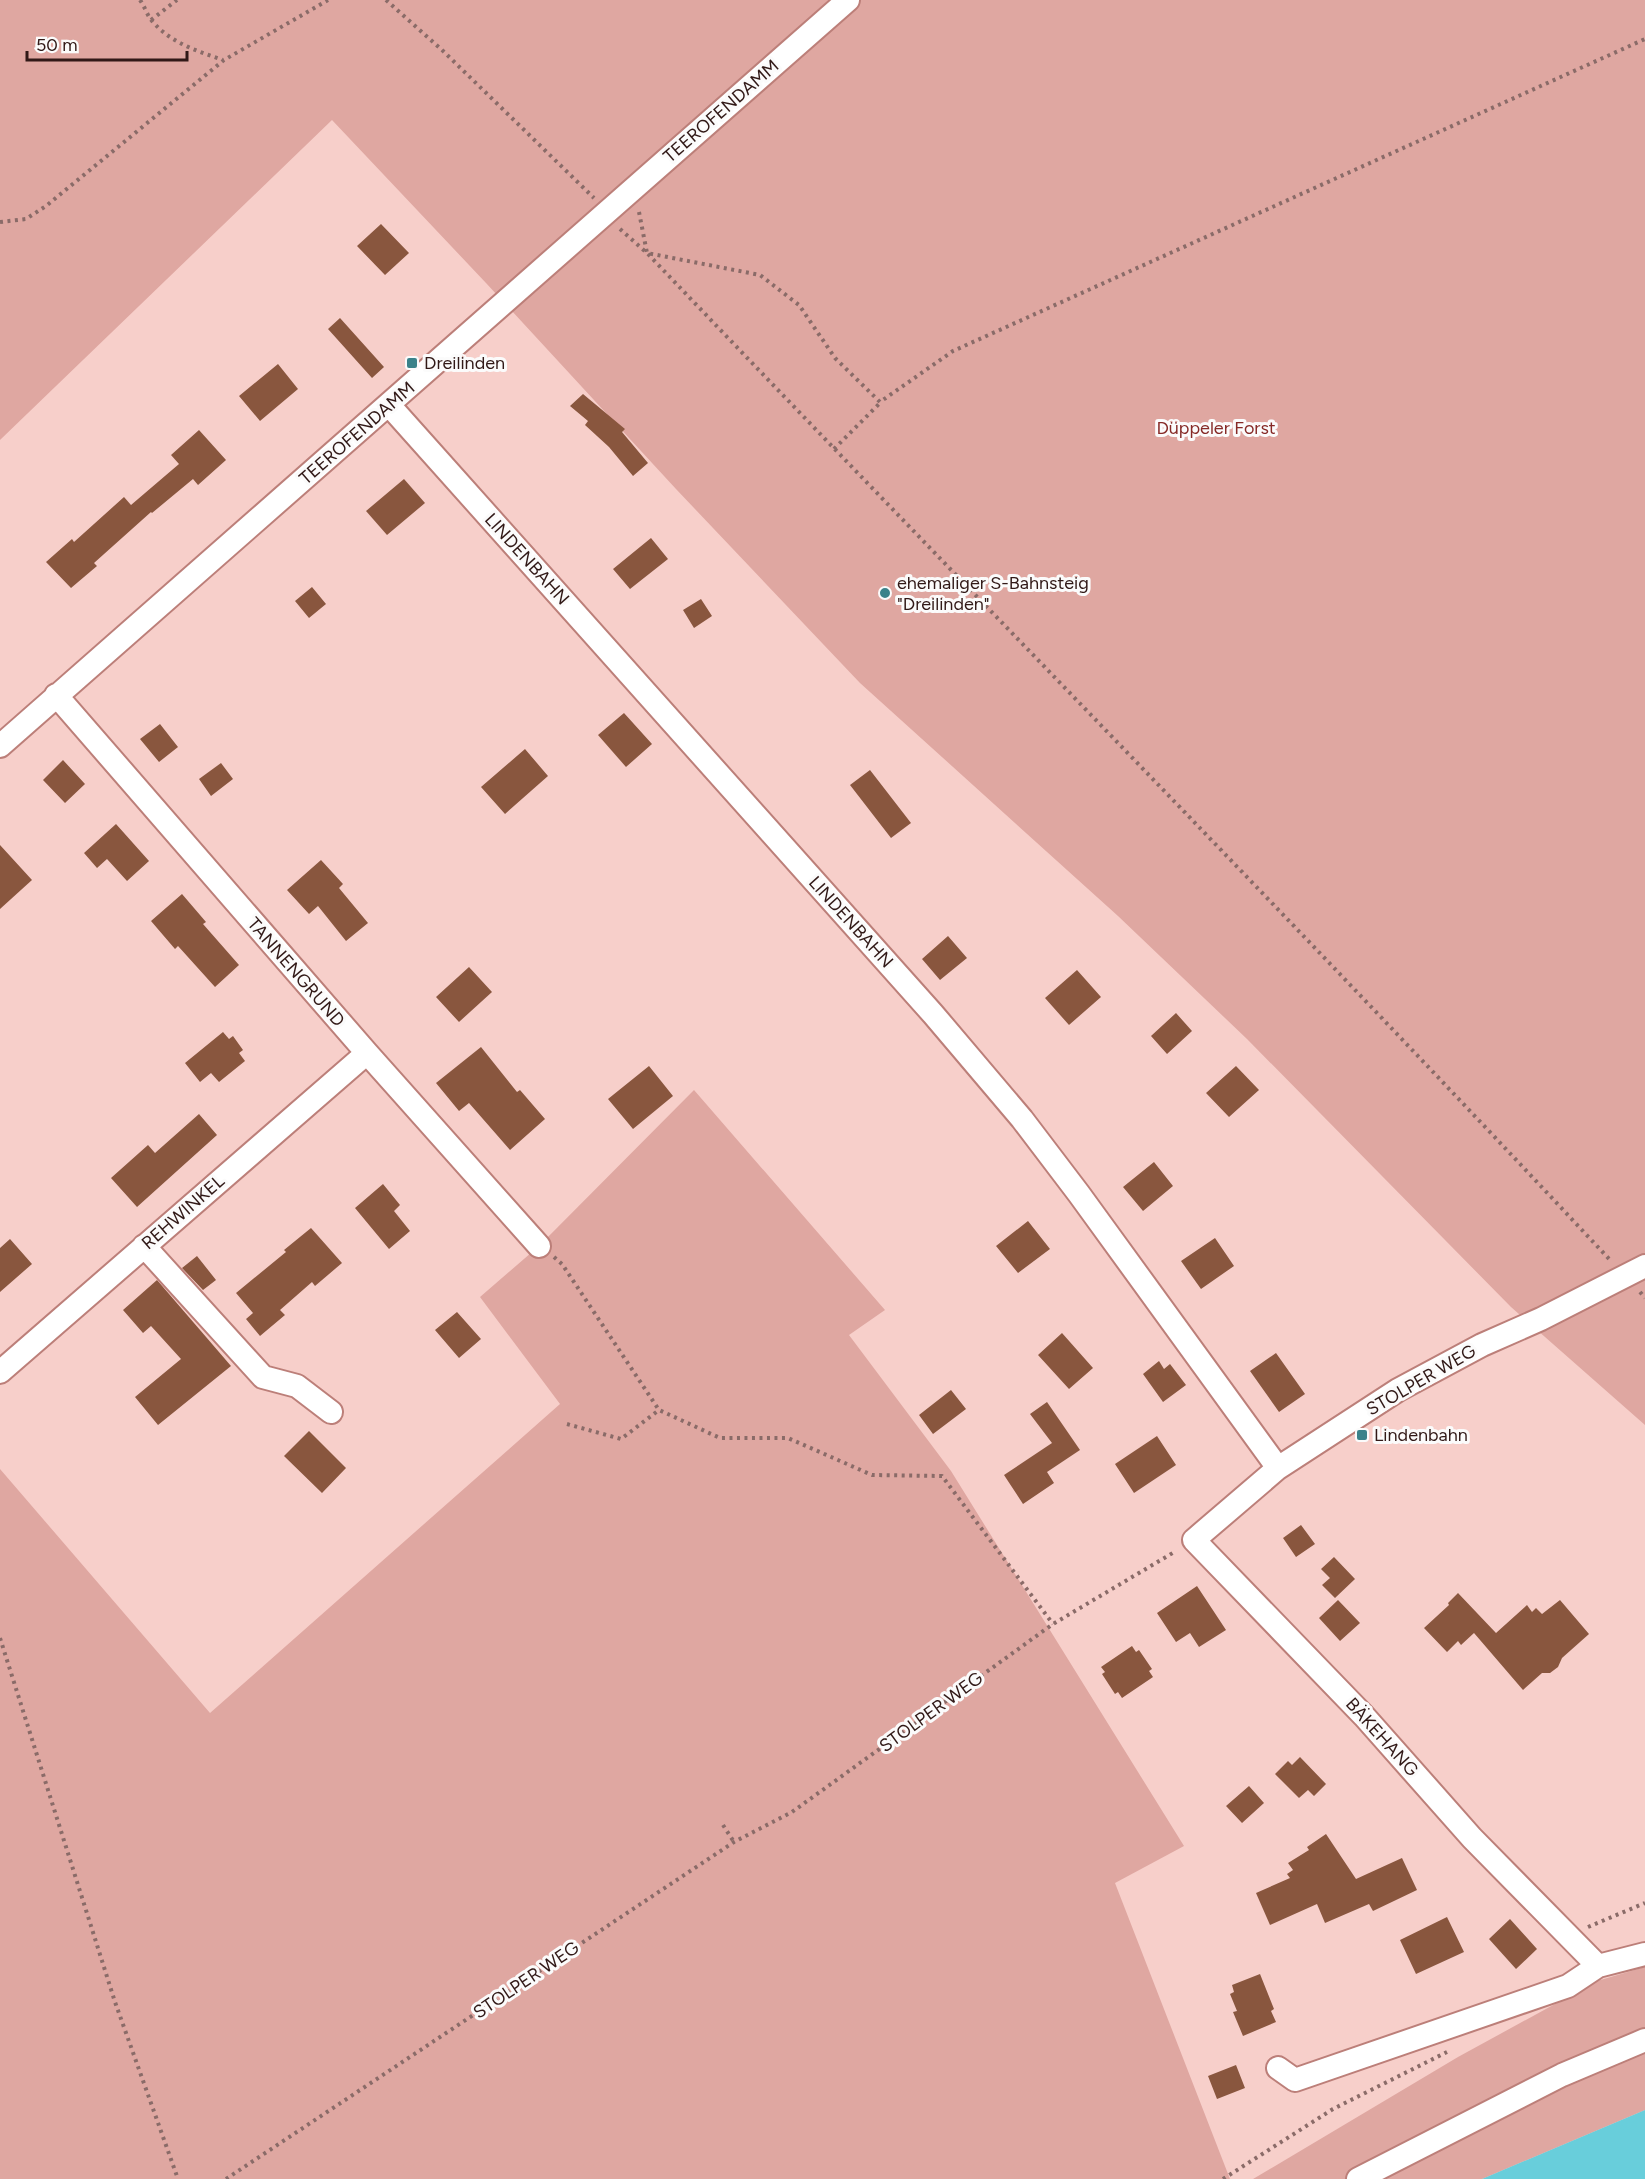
<svg xmlns="http://www.w3.org/2000/svg" width="1645" height="2179" font-family="Figtree,sans-serif">
<style>
.green{fill:#dfa7a1}
.water{fill:#68cedb}
.building{fill:#89563e}
.lines{fill:none;stroke-linecap:round;stroke-linejoin:round}
.minor-casing{stroke:#bc7f79;stroke-width:26}
.path{stroke:#8a6b68;stroke-width:4;stroke-dasharray:3 4.5;stroke-linecap:butt}
.minor{stroke:#fff;stroke-width:22}
.poi-dot{fill:#3b828a;stroke:#fbfbfb;stroke-width:2}
.labels{text-anchor:middle;stroke-width:6;stroke-linejoin:round;paint-order:stroke}
.street-label{font-size:18px;fill:#311917;stroke:#fbfbfb}
.poi-label{font-size:18px;fill:#311917;stroke:#fbfbfb;text-anchor:start}
.park-label{font-size:18px;fill:#862a27;stroke:#fbfbfb}
</style>
<rect width="100%" height="100%" fill="#f7cfca"/>
<path class="green" d="M 0,0 L 1645,0 L 1645,1425 L 1511,1307 L 1247,1039 L 1118,916 L 860,683 L 676,489 L 486,283 L 332,120 L 0,440 Z
M 694,1090 L 885,1310 L 849,1335 L 951,1471 L 1184,1846 L 1115,1883 L 1230,2179 L 0,2179 L 0,1469 L 210,1713 L 560,1404 L 480,1297 L 539,1246 Z
M 1645,1967 L 1645,2110 L 1482,2179 L 1253,2179 L 1458,2057 L 1597,1981 Z"/>
<path class="water" d="M 1645,2110 L 1645,2179 L 1482,2179 Z"/>
<path class="building" d="M 381,224 L 409,253 L 385,275 L 357,246 Z
M 340,318 L 384,367 L 372,378 L 328,329 Z
M 278,364 L 298,389 L 260,421 L 239,396 Z
M 583,394 L 625,429 L 622,432 L 648,463 L 633,476 L 609,447 L 585,425 L 588,421 L 570,406 Z
M 199,430 L 226,460 L 198,485 L 193,479 L 152,513 L 151,512 L 94,563 L 97,566 L 71,588 L 46,562 L 72,539 L 74,542 L 124,497 L 131,505 L 179,464 L 171,455 Z
M 404,479 L 425,503 L 387,535 L 366,511 Z
M 651,538 L 668,559 L 630,589 L 613,569 Z
M 312,587 L 326,604 L 309,618 L 295,601 Z
M 701,599 L 712,616 L 694,628 L 683,610 Z
M 624,713 L 652,744 L 626,767 L 598,735 Z
M 160,724 L 178,747 L 159,762 L 140,739 Z
M 525,749 L 548,776 L 505,814 L 481,787 Z
M 63,760 L 85,784 L 65,803 L 43,780 Z
M 221,763 L 233,779 L 211,796 L 199,779 Z
M 870,770 L 911,823 L 891,838 L 850,785 Z
M 116,824 L 149,861 L 127,881 L 107,859 L 97,868 L 84,853 Z
M 0,845 L 32,880 L 0,909 Z
M 321,860 L 343,884 L 339,888 L 368,923 L 346,941 L 318,906 L 309,914 L 287,890 Z
M 182,894 L 206,922 L 203,924 L 239,965 L 215,987 L 178,946 L 175,949 L 151,921 Z
M 948,936 L 967,958 L 940,980 L 922,959 Z
M 469,967 L 492,992 L 459,1022 L 436,997 Z
M 1077,970 L 1101,997 L 1069,1025 L 1045,998 Z
M 1176,1013 L 1192,1031 L 1167,1054 L 1151,1036 Z
M 223,1032 L 229,1039 L 233,1036 L 243,1050 L 239,1053 L 245,1061 L 219,1082 L 211,1073 L 200,1082 L 185,1063 Z
M 481,1047 L 517,1092 L 520,1090 L 545,1119 L 510,1150 L 469,1103 L 459,1111 L 436,1083 Z
M 649,1066 L 673,1096 L 633,1129 L 608,1099 Z
M 1236,1066 L 1259,1090 L 1229,1117 L 1206,1093 Z
M 199,1114 L 217,1135 L 137,1207 L 111,1178 L 148,1145 L 155,1153 Z
M 1154,1162 L 1173,1186 L 1143,1211 L 1123,1187 Z
M 383,1184 L 400,1205 L 394,1211 L 410,1231 L 389,1249 L 355,1208 Z
M 1028,1221 L 1050,1249 L 1018,1273 L 996,1246 Z
M 311,1228 L 342,1263 L 315,1286 L 312,1282 L 280,1310 L 285,1315 L 260,1336 L 246,1319 L 253,1313 L 236,1293 L 286,1252 L 284,1250 Z
M 1215,1238 L 1234,1266 L 1201,1289 L 1181,1261 Z
M 10,1239 L 32,1264 L 0,1292 L 0,1248 Z
M 197,1256 L 216,1280 L 203,1290 L 182,1268 Z
M 157,1280 L 231,1366 L 158,1425 L 135,1397 L 181,1359 L 151,1326 L 143,1333 L 123,1310 Z
M 457,1312 L 481,1339 L 459,1358 L 435,1330 Z
M 1062,1333 L 1093,1368 L 1069,1389 L 1038,1355 Z
M 1276,1353 L 1305,1394 L 1279,1412 L 1250,1371 Z
M 1159,1361 L 1164,1369 L 1170,1364 L 1186,1385 L 1163,1402 L 1143,1374 Z
M 951,1390 L 966,1409 L 933,1434 L 919,1415 Z
M 1047,1402 L 1080,1450 L 1047,1472 L 1054,1483 L 1023,1504 L 1004,1475 L 1052,1443 L 1030,1414 Z
M 309,1431 L 346,1468 L 322,1493 L 284,1456 Z
M 1157,1436 L 1176,1465 L 1134,1493 L 1115,1464 Z
M 1301,1525 L 1315,1544 L 1296,1557 L 1283,1538 Z
M 1334,1557 L 1355,1579 L 1335,1598 L 1322,1585 L 1330,1578 L 1321,1569 Z
M 1197,1586 L 1226,1630 L 1199,1647 L 1190,1633 L 1176,1642 L 1157,1613 Z
M 1458,1593 L 1496,1633 L 1527,1605 L 1532,1612 L 1536,1608 L 1542,1614 L 1560,1600 L 1589,1634 L 1562,1658 L 1558,1667 L 1550,1673 L 1542,1673 L 1523,1690 L 1474,1633 L 1461,1645 L 1458,1641 L 1447,1652 L 1424,1628 L 1449,1605 L 1448,1603 Z
M 1338,1600 L 1360,1623 L 1340,1641 L 1319,1618 Z
M 1132,1646 L 1136,1652 L 1139,1650 L 1152,1669 L 1149,1671 L 1153,1677 L 1122,1698 L 1118,1692 L 1115,1694 L 1102,1674 L 1105,1672 L 1101,1667 Z
M 1300,1757 L 1326,1784 L 1314,1796 L 1308,1790 L 1299,1798 L 1275,1774 L 1288,1761 L 1292,1765 Z
M 1249,1786 L 1264,1803 L 1242,1823 L 1226,1806 Z
M 1326,1834 L 1356,1879 L 1402,1858 L 1417,1890 L 1373,1911 L 1369,1904 L 1325,1923 L 1317,1904 L 1270,1925 L 1256,1893 L 1290,1878 L 1287,1874 L 1293,1870 L 1288,1863 L 1309,1850 L 1307,1847 Z
M 1447,1917 L 1464,1952 L 1416,1974 L 1400,1940 Z
M 1510,1919 L 1537,1949 L 1516,1969 L 1489,1939 Z
M 1260,1974 L 1274,2009 L 1271,2011 L 1276,2022 L 1243,2036 L 1233,2012 L 1237,2011 L 1230,1994 L 1234,1992 L 1232,1985 Z
M 1236,2065 L 1245,2088 L 1217,2099 L 1208,2076 Z"/>
<g class="lines">
<g class="minor-casing">
<path id="minor" d="M 389,405 L 933,1014 L 1022,1119 L 1079,1194 L 1278,1468
M 56,695 L 367,1053 L 539,1246
M 0,746 L 848,0
M 144,1246 L 263,1377 L 297,1386 L 331,1412
M 0,1372 L 367,1053
M 1598,1966 L 1472,1838 L 1364,1716 L 1194,1540 L 1278,1468 L 1398,1390 L 1482,1345 L 1541,1319 L 1645,1266
M 1278,2068 L 1295,2080 L 1568,1986 L 1598,1966 L 1645,1954
M 1358,2179 L 1562,2075 L 1645,2040"/>
</g>
<path class="path" d="M 140,0 C 145,7 147,15 152,21 C 171,43 197,51 223,60
M 386,0 L 441,49 L 594,198
M 151,20 L 177,0
M 639,212 L 647,253 L 760,275 L 799,305 L 835,358 L 880,402 L 953,351 L 1645,39
M 0,222 L 26,219 L 46,206 L 224,60 L 328,0
M 620,229 L 647,253 C 967,589 1293,920 1610,1260
M 834,449 L 880,403
M 554,1257 L 562,1264 L 659,1410 L 720,1438 L 788,1438 L 872,1475 L 942,1476 L 1053,1624
M 1640,1292 L 1645,1298
M 567,1424 L 621,1439 L 659,1410
M 0,1638 L 115,2002 L 178,2179
M 723,1825 L 734,1842
M 1588,1927 L 1645,1903
M 226,2179 L 734,1842 L 792,1812 L 1053,1624 L 1176,1551
M 1223,2179 L 1333,2109 L 1447,2052"/>
<use href="#minor" class="minor"/>
</g>
<g class="poi-dot">
<rect x="406" y="357" width="12" height="12" rx="3"/>
<circle cx="885" cy="593" r="6"/>
<rect x="1356" y="1429" width="12" height="12" rx="3"/>
</g>
<g class="labels">
<g class="street-label">
<text transform="translate(721 111) rotate(-41)" y="6">TEEROFENDAMM</text>
<text transform="translate(357 433) rotate(-41)" y="6">TEEROFENDAMM</text>
<text transform="translate(527 559) rotate(48)" y="6">LINDENBAHN</text>
<text transform="translate(851 922) rotate(48)" y="6">LINDENBAHN</text>
<text transform="translate(296 972) rotate(49)" y="6">TANNENGRUND</text>
<text transform="translate(183 1212) rotate(-41)" y="6">REHWINKEL</text>
<text transform="translate(1421 1380) rotate(-30)" y="6">STOLPER WEG</text>
<text transform="translate(931 1712) rotate(-36)" y="6">STOLPER WEG</text>
<text transform="translate(1382 1737) rotate(48)" y="6">BÄKEHANG</text>
<text transform="translate(526 1980) rotate(-34)" y="6">STOLPER WEG</text>
</g>
<g class="poi-label">
<text x="424" y="369">Dreilinden</text>
<text x="897" y="589">ehemaliger S-Bahnsteig<tspan x="897" dy="21">"Dreilinden"</tspan></text>
<text x="1374" y="1441">Lindenbahn</text>
</g>
<g class="park-label">
<text x="1216" y="434">Düppeler Forst</text>
</g>
</g>
<path d="M27 51v9h160v-9" fill="none" stroke="#311917" stroke-width="3"/>
<text x="36" y="51" font-size="18" fill="#311917" stroke="#fbfbfb" stroke-width="4.5" paint-order="stroke">50 m</text>
</svg>
